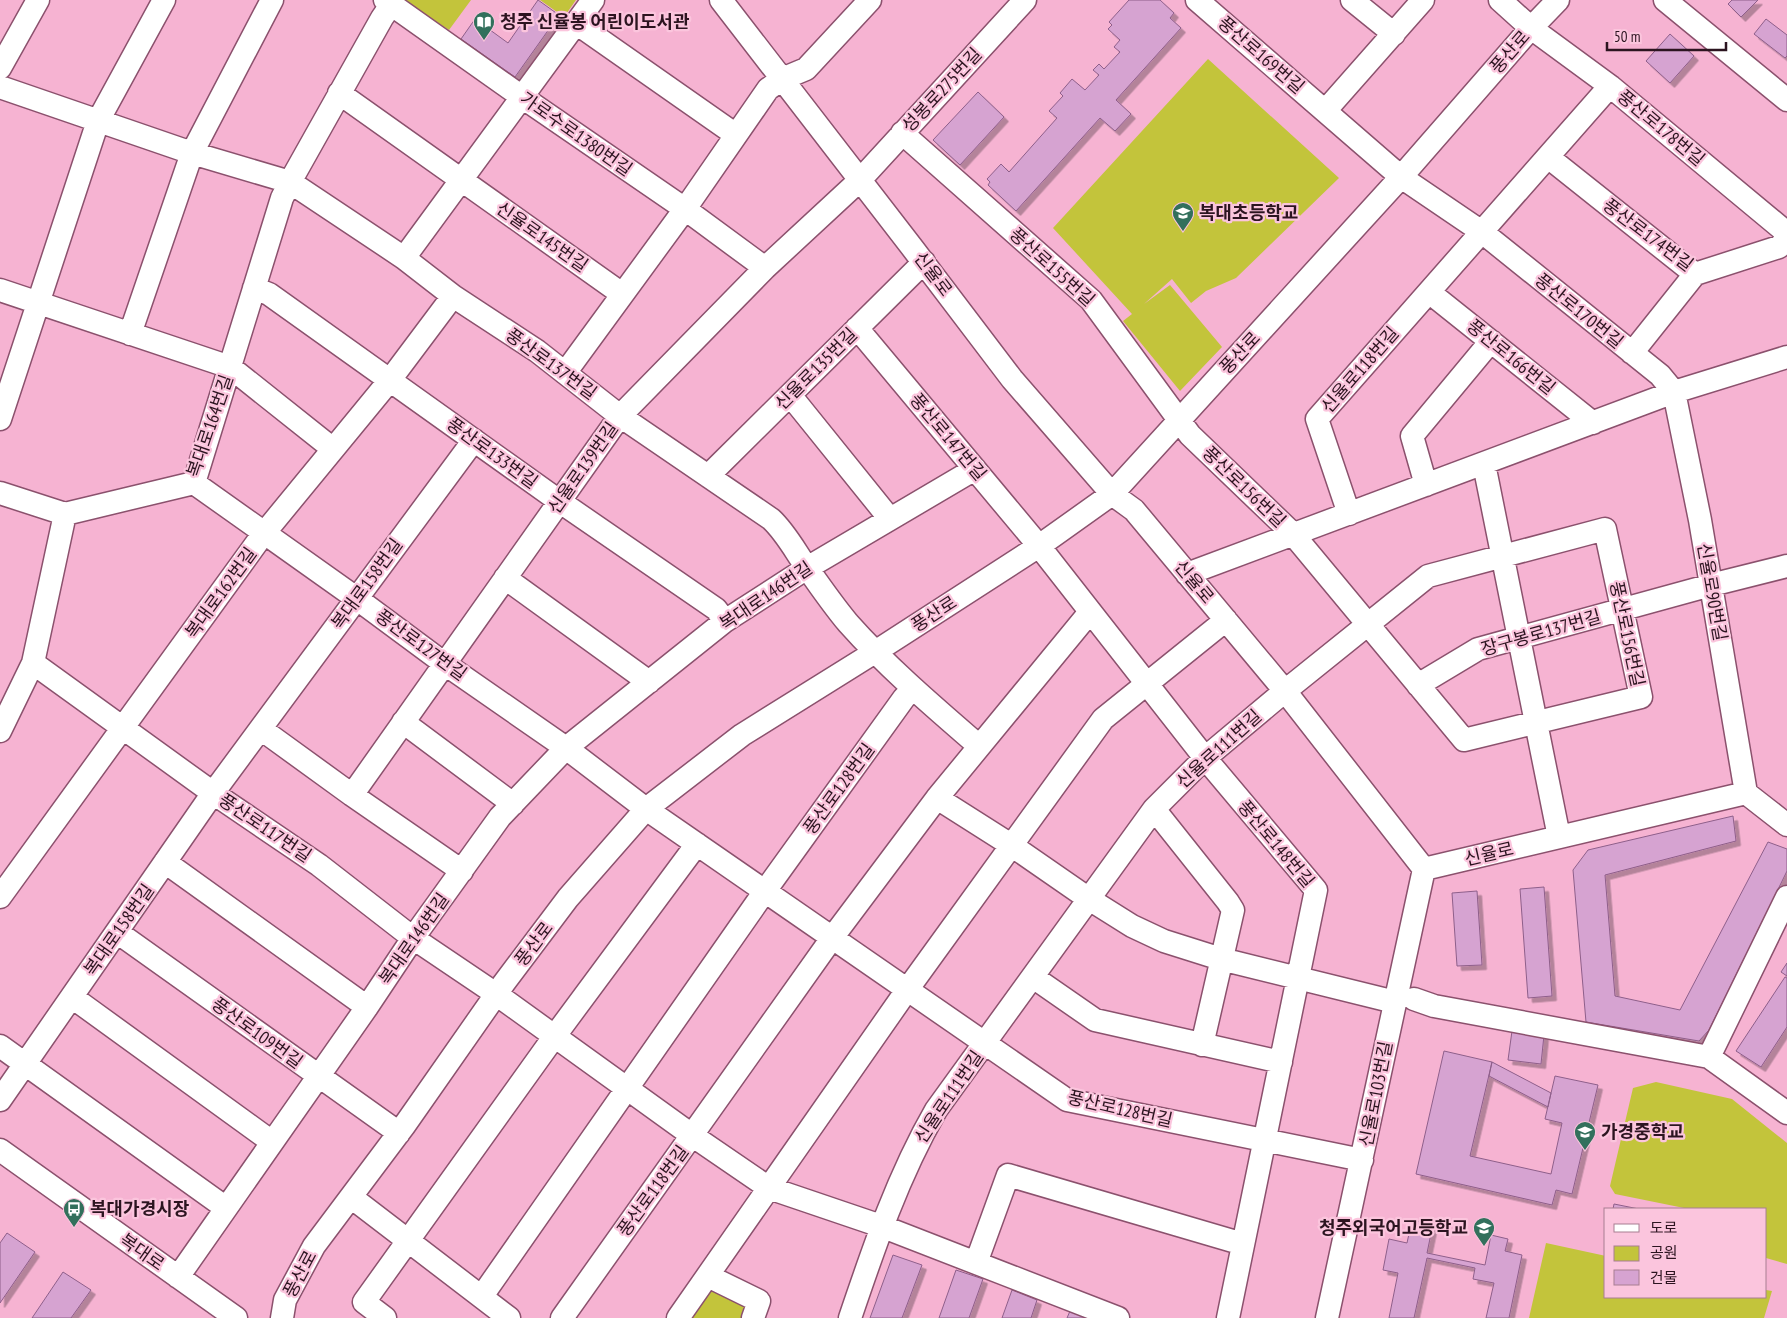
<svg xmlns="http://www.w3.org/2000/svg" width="1787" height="1318" font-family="'PT Sans Narrow','Noto Sans KR',sans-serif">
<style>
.green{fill:#c3c43b}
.building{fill:#d6a3d1;stroke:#8e5f8a;filter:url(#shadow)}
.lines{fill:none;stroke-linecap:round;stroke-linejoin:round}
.minor-casing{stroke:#8b516d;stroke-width:25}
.minor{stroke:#fff;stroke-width:22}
.labels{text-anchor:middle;stroke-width:4.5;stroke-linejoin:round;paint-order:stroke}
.poi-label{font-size:18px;font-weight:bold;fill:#2c1420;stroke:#fbc5dd;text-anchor:start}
.street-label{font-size:18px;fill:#2c1420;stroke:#fbc5dd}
</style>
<defs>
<filter id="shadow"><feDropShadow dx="4.5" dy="4.5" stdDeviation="0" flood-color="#0004"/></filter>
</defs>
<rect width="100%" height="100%" fill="#f6b3d2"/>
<path class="green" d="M 403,0 L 471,0 L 449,30 Z
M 540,0 L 576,0 L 564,17 Z
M 1208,59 L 1339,178 L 1236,278 L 1206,291 L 1191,303 L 1172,279 L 1144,304 L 1170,285 L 1222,347 L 1180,391 L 1123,321 L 1132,314 L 1053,228 Z
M 1656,1082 L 1732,1099 L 1787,1143 L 1787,1264 L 1766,1258 L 1766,1209 L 1689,1209 L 1615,1194 L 1610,1186 L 1633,1088 Z
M 1546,1243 L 1606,1256 L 1606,1297 L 1766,1297 L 1766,1290 L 1772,1291 L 1764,1318 L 1529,1318 Z
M 711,1284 L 749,1302 L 744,1318 L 687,1318 Z"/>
<path class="building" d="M 538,0 L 559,15 L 515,77 L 461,39 L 475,19 L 508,43 Z
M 1129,0 L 1160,0 L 1174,13 L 1170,18 L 1181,28 L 1116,100 L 1131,114 L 1115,131 L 1100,118 L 1016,211 L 988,185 L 990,182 L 987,179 L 1001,164 L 1009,172 L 1057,118 L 1049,111 L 1063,96 L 1060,93 L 1072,79 L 1085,90 L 1099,75 L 1093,70 L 1099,64 L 1104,69 L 1120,52 L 1114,47 L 1120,40 L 1108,29 L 1112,25 L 1109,22 Z
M 1732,0 L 1758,0 L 1741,17 L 1728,4 Z
M 1766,19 L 1787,35 L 1787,56 L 1785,58 L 1754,34 Z
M 1670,34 L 1694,56 L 1670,83 L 1646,61 Z
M 978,92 L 1004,117 L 960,165 L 933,140 Z
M 1733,816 L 1736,841 L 1605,875 L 1615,996 L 1680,1010 L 1768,842 L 1787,849 L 1787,871 L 1709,1030 L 1699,1041 L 1586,1022 L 1573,870 L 1588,850 Z
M 1544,887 L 1552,996 L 1528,998 L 1520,889 Z
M 1477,891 L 1482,965 L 1457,966 L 1452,893 Z
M 1787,963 L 1787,976 L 1781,972 Z
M 1785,977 L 1787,978 L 1787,1027 L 1761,1067 L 1736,1051 Z
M 1512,1031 L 1544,1035 L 1541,1064 L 1508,1060 Z
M 1444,1051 L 1492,1062 L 1470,1156 L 1551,1174 L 1562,1123 L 1545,1119 L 1555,1076 L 1598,1085 L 1572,1194 L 1556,1190 L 1552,1205 L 1416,1174 Z
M 1492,1062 L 1551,1093 L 1548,1107 L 1489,1076 Z
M 1614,1204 L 1639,1209 L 1613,1209 Z
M 1412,1220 L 1433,1224 L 1427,1253 L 1485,1265 L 1491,1235 L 1508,1239 L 1505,1251 L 1522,1255 L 1509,1318 L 1486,1318 L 1494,1283 L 1473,1279 L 1475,1268 L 1427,1258 L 1414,1318 L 1389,1318 L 1398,1273 L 1383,1270 L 1389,1239 L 1407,1243 Z
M 7,1233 L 35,1252 L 0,1303 L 0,1243 Z
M 893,1255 L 922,1265 L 902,1318 L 870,1318 Z
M 956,1270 L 983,1279 L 969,1318 L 939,1318 Z
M 63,1272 L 91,1290 L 71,1318 L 32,1318 Z
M 1012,1290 L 1037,1300 L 1031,1318 L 1002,1318 Z
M 1070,1311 L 1089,1318 L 1067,1318 Z"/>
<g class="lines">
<g class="minor-casing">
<path id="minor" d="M 385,0 L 522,97 L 685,209 L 765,268
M 721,0 L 914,250 L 1012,379 L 1112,494 L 1134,510 L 1285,691 L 1424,869
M 1197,0 L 1401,177 L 1482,232 L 1660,375 L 1674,392 L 1700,520 L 1746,793
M 1352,0 L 1394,34
M 1500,0 L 1531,28 L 1610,86 L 1787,233
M 1665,0 L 1787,100
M 576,23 L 736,135
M 0,68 L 38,0
M 0,87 L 192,153 L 290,182 L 404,258 L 453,296 L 537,351 L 620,416 L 771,519 C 784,531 793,547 803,562 C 817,582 832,604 848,623 C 888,668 934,707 979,746
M 339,93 L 622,294
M 1325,111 L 1423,0
M 1548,157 L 1695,274 L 1779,247 L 1787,240
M 404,258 L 593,0
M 254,288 L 269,294 L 559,501 L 716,609 L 725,621
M 0,290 L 230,367 L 333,449
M 1429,292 L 1593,423
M 857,328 L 1039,546 L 1205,758 L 1316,890 L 1228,1318
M 130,334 L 192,153 L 272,0
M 1632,353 L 1695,274
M 565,373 L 685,209 L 768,89 L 782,79 L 806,69 L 870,0
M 790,395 L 890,519
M 0,419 L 98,121 L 164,0
M 1484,464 L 1559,837
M 708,476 L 924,262
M 194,483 L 356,598 L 445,664 L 566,748 L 646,809 L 1067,1100 L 1362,1160
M 1426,485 L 1412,436 L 1491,341
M 0,493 L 65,514
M 65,514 L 194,483 L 282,198 L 290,182 L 382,18 L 391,5
M 1349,514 L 1317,419 L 1610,86
M 1187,574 L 1674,392 L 1787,357
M 505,578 L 649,682
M 33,663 L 213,793 L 319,865 L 413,938 L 496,994 L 693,1136 L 769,1188 L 881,1226 L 1118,1318
M 1418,685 L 1478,649 L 1711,585 L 1787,566
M 403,722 L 513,804
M 261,729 L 352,795 L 462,871
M 0,731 L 33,663 L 65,514
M 352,795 L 620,416 L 765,268 L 860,180 L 1025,0
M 937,798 L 1011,845 L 1089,899 L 1132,926 L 1164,941 L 1221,959 L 1395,1002
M 1154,809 L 1228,902 L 1233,910 L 1202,1045
M 165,862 L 367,1007
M 1424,869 L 1746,793 L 1787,825
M 0,897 L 261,537 L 390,380 L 453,296
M 117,932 L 399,1133
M 1033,977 L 1095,1020 L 1281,1062
M 72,997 L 272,1142
M 1414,999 L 1434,1006 L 1709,1057 L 1787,1113
M 0,1046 L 226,1208
M 1709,1057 L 1787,897
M 0,1100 L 213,793 L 474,440
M 0,1150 L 236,1318
M 351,1197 L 509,1318
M 976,1263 L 1008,1175 L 1243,1244
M 708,1276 L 759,1301 L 753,1318
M 178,1277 L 367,1007 L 413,938 L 500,817 L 566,748 L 725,621 L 807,568 L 975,469
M 482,1296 L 765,891 L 904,698 L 913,689
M 282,1318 L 285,1300 L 314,1246 L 404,1126 L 504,983 L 568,898 L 646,809 L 742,735 L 875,652 L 1039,546 L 1112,494 L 1401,177 L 1531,28 L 1558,0
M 385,1318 L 364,1302 L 554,1037 L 697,844
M 562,1318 L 832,938 L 937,798 L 1090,612
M 678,1318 L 907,990 L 1103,719 L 1226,620
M 850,1318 C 874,1247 898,1176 936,1110 L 1154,809 L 1205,758 L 1285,691 L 1428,576 L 1605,529 L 1641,697 L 1464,740 L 1292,533 L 1190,435 L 1091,300 L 902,133
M 1327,1318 L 1424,869"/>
</g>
<use href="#minor" class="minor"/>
</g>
<defs>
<g id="library-pin" transform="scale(1.125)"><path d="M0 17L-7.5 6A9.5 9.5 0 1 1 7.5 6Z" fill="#32705c" stroke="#fbc5dd"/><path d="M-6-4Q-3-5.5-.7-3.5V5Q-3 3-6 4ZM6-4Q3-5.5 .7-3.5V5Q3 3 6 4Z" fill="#fff"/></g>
<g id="school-pin" transform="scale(1.125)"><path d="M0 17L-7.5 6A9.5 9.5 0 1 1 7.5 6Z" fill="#32705c" stroke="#fbc5dd"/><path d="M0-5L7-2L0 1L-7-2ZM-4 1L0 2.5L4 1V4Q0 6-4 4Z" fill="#fff"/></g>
<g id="bus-pin" transform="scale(1.125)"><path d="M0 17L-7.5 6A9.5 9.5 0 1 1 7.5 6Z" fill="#32705c" stroke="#fbc5dd"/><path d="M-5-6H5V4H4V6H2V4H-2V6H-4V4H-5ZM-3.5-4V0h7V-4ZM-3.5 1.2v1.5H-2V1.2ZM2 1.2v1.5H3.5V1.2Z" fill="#fff"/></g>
</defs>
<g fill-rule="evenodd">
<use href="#library-pin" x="484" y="22"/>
<use href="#school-pin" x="1183" y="213"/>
<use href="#school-pin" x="1585" y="1132"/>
<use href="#bus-pin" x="74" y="1209"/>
<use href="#school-pin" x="1484" y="1228"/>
</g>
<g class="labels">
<g class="poi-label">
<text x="500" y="28">청주 신율봉 어린이도서관</text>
<text x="1199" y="219">복대초등학교</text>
<text x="1601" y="1138">가경중학교</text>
<text x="90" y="1215">복대가경시장</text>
<text x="1468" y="1234" text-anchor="end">청주외국어고등학교</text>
</g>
<g class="street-label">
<text transform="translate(1510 52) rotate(-49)" y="6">풍산로</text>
<text transform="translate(1261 55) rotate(41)" y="6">풍산로169번길</text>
<text transform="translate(942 90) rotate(-47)" y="6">성봉로275번길</text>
<text transform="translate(1661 128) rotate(40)" y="6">풍산로178번길</text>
<text transform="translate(576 134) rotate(35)" y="6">가로수로1380번길</text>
<text transform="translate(1648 235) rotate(37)" y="6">풍산로174번길</text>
<text transform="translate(542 237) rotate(35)" y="6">신율로145번길</text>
<text transform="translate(1052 267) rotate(42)" y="6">풍산로155번길</text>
<text transform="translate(933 274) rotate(53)" y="6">신율로</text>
<text transform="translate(1579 311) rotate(39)" y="6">풍산로170번길</text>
<text transform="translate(1240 353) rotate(-47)" y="6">풍산로</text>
<text transform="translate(1511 357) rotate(39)" y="6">풍산로166번길</text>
<text transform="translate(551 364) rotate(36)" y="6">풍산로137번길</text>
<text transform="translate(816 369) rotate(-45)" y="6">신율로135번길</text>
<text transform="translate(1360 370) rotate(-49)" y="6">신율로118번길</text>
<text transform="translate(210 426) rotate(-71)" y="6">복대로164번길</text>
<text transform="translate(948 437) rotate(50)" y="6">풍산로147번길</text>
<text transform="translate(492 453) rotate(36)" y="6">풍산로133번길</text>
<text transform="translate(583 468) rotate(-55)" y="6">신율로139번길</text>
<text transform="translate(1244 487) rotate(44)" y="6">풍산로156번길</text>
<text transform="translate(1194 582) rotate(50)" y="6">신율로</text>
<text transform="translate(367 584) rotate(-54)" y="6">복대로158번길</text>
<text transform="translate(1712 592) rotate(80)" y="6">신율로90번길</text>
<text transform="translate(221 593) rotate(-54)" y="6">복대로162번길</text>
<text transform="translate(766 596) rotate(-34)" y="6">복대로146번길</text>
<text transform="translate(934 614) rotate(-33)" y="6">풍산로</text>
<text transform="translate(1541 633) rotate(-16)" y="6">장구봉로137번길</text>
<text transform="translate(1627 634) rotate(78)" y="6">풍산로156번길</text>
<text transform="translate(421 645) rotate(36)" y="6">풍산로127번길</text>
<text transform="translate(1219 749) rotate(-42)" y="6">신율로111번길</text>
<text transform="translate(839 789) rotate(-54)" y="6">풍산로128번길</text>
<text transform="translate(265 828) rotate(34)" y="6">풍산로117번길</text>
<text transform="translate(1276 844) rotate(50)" y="6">풍산로148번길</text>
<text transform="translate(1489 854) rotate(-13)" y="6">신율로</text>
<text transform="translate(119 930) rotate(-55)" y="6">복대로158번길</text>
<text transform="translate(414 939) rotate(-55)" y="6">복대로146번길</text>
<text transform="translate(534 944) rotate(-53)" y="6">풍산로</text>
<text transform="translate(257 1033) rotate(36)" y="6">풍산로109번길</text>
<text transform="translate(1376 1094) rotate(-79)" y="6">신율로103번길</text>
<text transform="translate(949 1097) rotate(-56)" y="6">신율로111번길</text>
<text transform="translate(1120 1109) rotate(13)" y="6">풍산로128번길</text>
<text transform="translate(653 1191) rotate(-54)" y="6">풍산로118번길</text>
<text transform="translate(142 1252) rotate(35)" y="6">복대로</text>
<text transform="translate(300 1274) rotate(-62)" y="6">풍산로</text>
</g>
</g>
<rect x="1604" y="1208" width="162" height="90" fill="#fbc5dd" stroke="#a87e91"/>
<rect x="1614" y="1224" width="25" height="8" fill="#ffffff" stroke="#a87e91"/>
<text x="1650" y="1233" font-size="15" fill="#2c1420">도로</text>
<rect x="1614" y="1246" width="25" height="15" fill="#c3c43b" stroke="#a87e91"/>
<text x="1650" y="1258" font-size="15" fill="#2c1420">공원</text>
<rect x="1614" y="1270" width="25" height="15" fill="#d6a3d1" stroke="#a87e91"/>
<text x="1650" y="1283" font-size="15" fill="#2c1420">건물</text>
<path d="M1607 42v8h119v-8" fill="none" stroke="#2c1420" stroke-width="2.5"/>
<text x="1614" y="42" font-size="15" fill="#2c1420" stroke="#fbc5dd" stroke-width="4" paint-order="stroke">50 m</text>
</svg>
